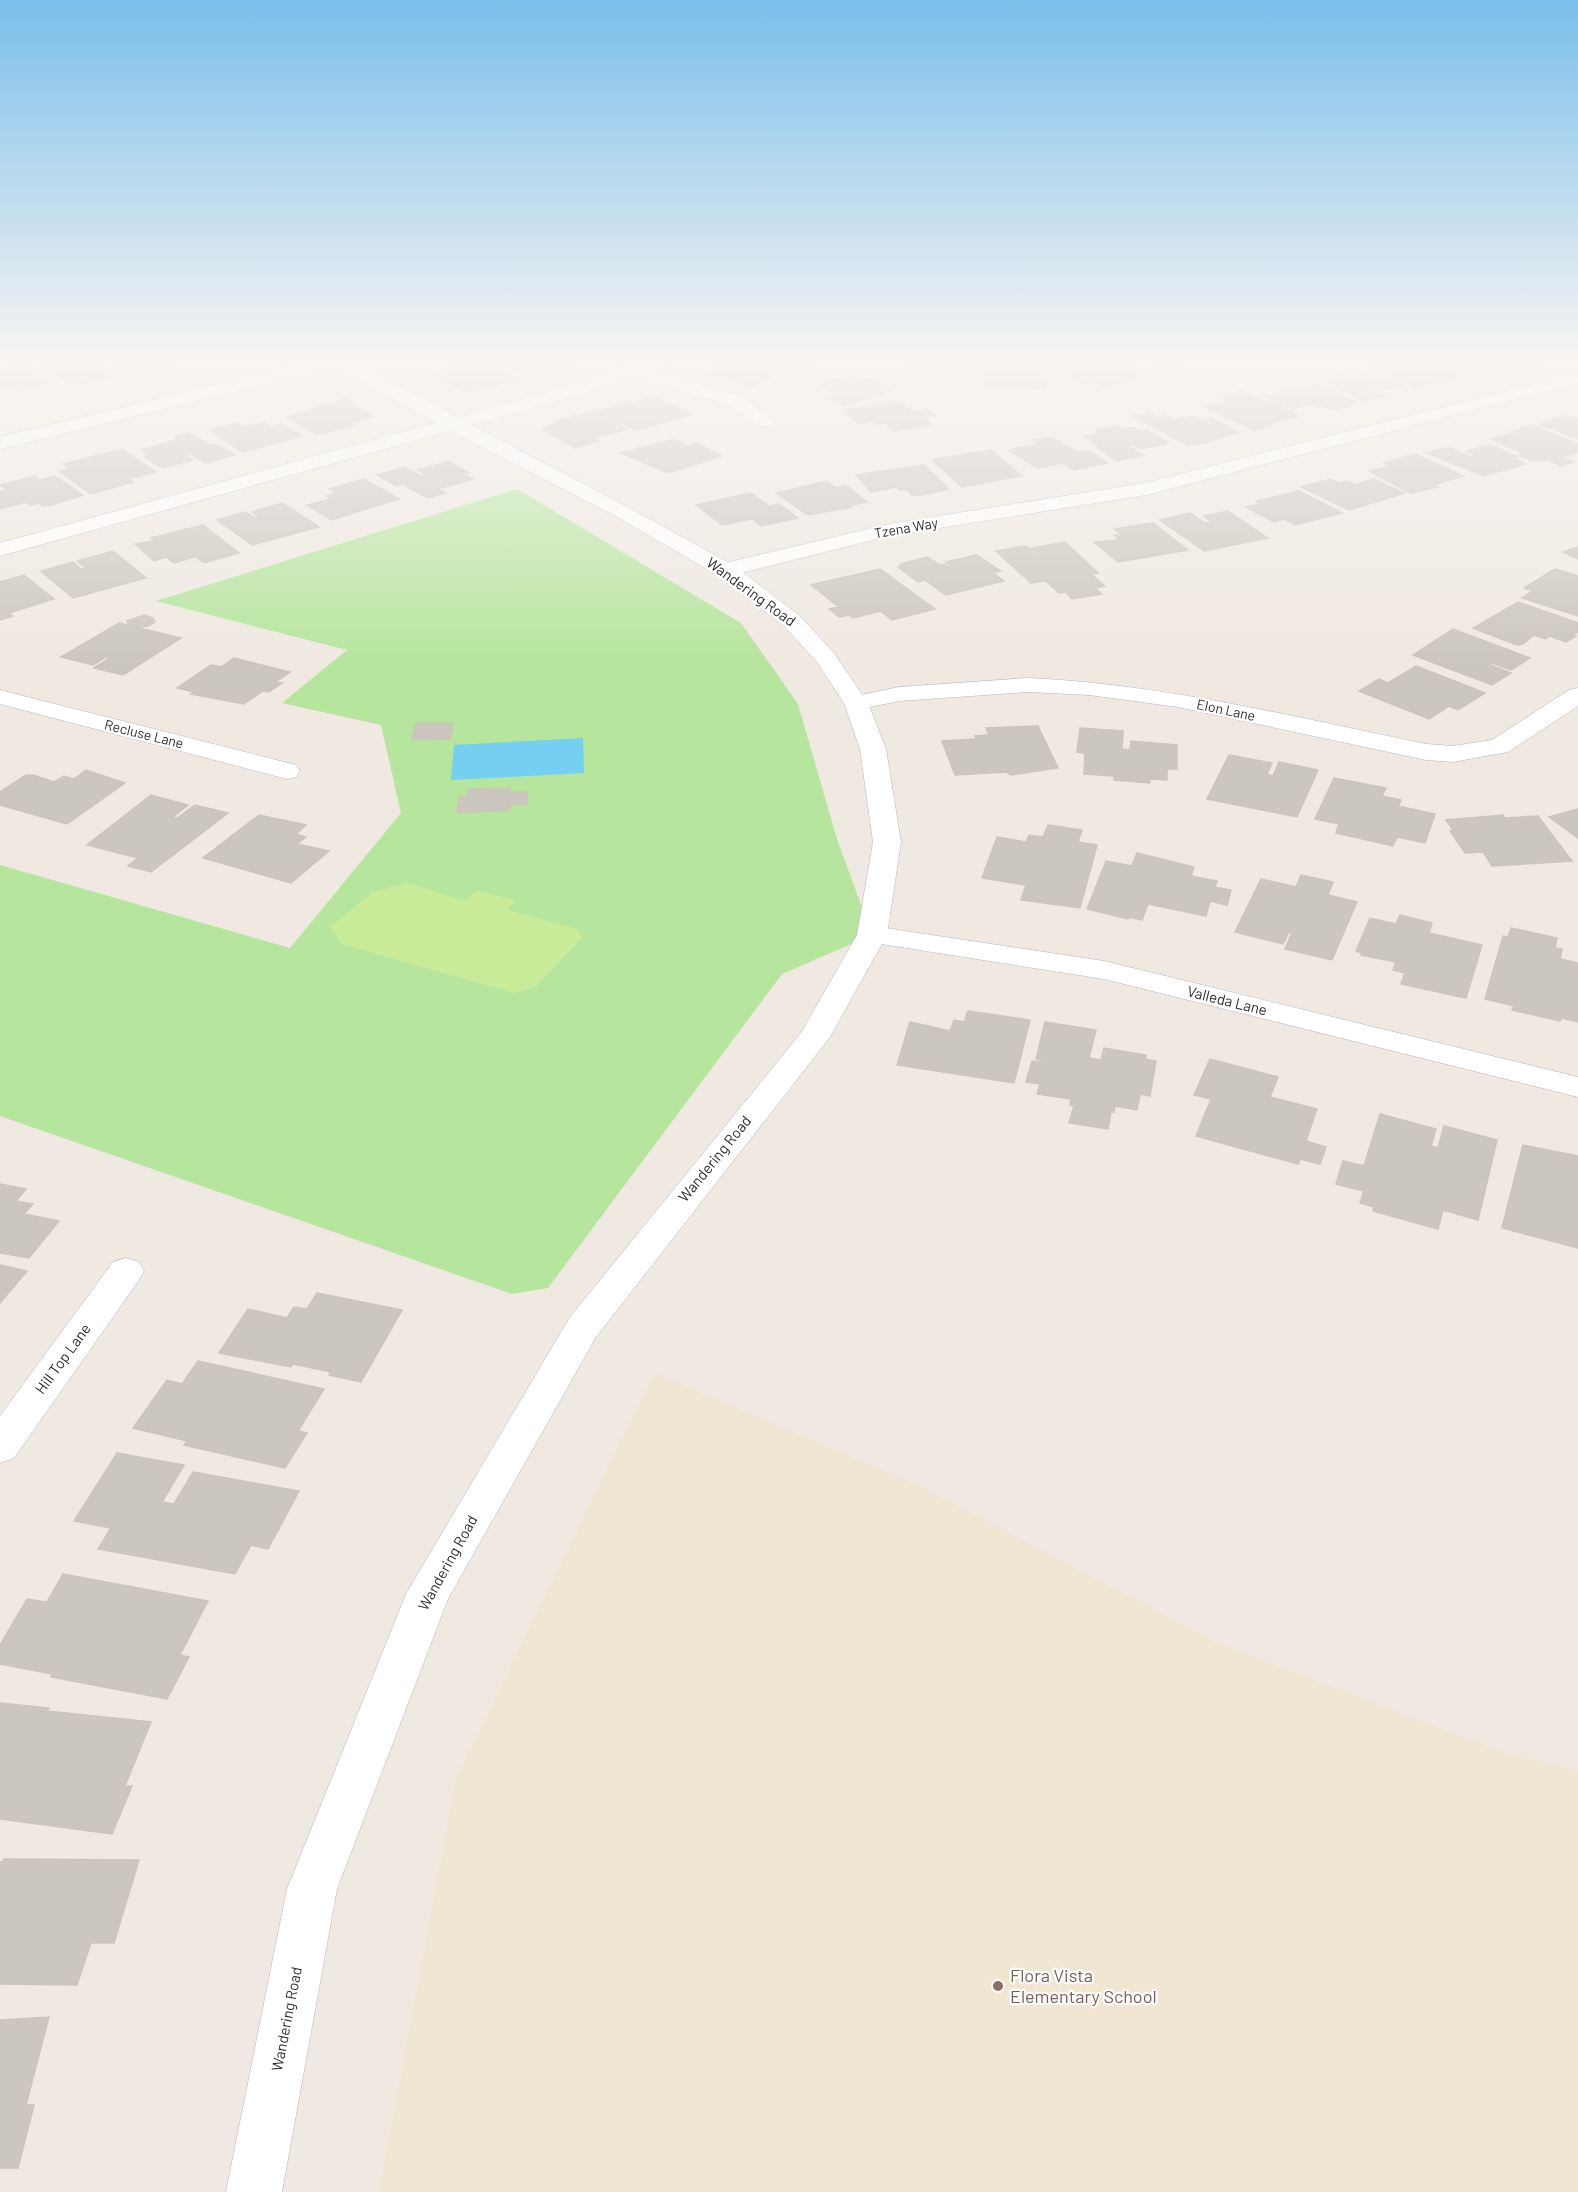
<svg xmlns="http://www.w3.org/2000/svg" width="1578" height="2192" font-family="Barlow,sans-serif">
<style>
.education{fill:#f0e6d1}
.green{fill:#b6e59e}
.pitch{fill:#c9ec9a}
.water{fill:#75cff0}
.building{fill:#cbc7bf;stroke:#cbc5ba;stroke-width:1.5}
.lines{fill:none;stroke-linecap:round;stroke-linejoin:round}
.street-casing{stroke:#b4b7c1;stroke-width:1}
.secondary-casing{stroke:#b4b7c1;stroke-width:1}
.street{fill:#fff;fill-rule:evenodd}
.secondary{fill:#fff;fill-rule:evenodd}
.education-dot{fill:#8d6e63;stroke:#fff;stroke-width:2}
.labels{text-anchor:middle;stroke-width:4.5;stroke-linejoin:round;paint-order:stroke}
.far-street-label{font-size:14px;fill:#2e2e2e;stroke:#fff}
.street-label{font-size:15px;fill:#2e2e2e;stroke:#fff}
.near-education-label{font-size:18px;fill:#785e54;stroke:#fff;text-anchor:start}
</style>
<rect width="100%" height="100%" fill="#efe9e1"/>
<path class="education" d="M 654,1373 L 920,1486 L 1217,1643 L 1510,1755 L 1578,1771 L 1578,2192 L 379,2192 L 456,1779 Z"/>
<path class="green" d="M 517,489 L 741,623 L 798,704 L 837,839 L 872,935 L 782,974 L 548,1288 L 512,1294 L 0,1116 L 0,865 L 290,948 L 401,813 L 381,725 L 282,703 L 347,650 L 156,601 Z"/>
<path class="pitch" d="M 407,883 L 465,901 L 477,891 L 515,900 L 507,910 L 577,929 L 582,938 L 535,987 L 514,993 L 342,944 L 330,927 L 373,892 Z"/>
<path class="water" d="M 583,738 L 584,773 L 451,780 L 454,745 Z"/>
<path class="building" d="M 83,357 L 110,376 L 81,384 L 77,381 L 68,383 L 45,366 L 74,357 Z
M 109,357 L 164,357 L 173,363 L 146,372 L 130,364 L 121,364 Z
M 486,357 L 567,357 L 570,358 L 566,359 L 574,363 L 526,376 Z
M 735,357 L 755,357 L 788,367 L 765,376 L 771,378 L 751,386 L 707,373 L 724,366 L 718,364 Z
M 778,357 L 817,357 L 797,364 Z
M 896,357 L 979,357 L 949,370 Z
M 1137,357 L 1180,357 L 1173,363 Z
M 1433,357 L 1503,357 L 1519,364 L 1500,368 L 1486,363 L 1484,363 L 1495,368 L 1473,373 Z
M 1514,357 L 1552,357 L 1528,362 Z
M 1425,359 L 1468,376 L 1440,383 L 1436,381 L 1415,386 L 1373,368 Z
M 1081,360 L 1088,364 L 1097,362 L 1101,365 L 1121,361 L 1143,374 L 1132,376 L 1138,379 L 1103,386 L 1097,382 L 1083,384 L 1053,366 Z
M 483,361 L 519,379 L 496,385 L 485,380 L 482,381 L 491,385 L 464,392 L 430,374 Z
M 1016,363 L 1043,364 L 1046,388 L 984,387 L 984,364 L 1012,364 L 1013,370 L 1017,370 Z
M 22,366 L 46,382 L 17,391 L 13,388 L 0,389 L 0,370 L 11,368 L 13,370 L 21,368 L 19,367 Z
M 1351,371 L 1378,374 L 1403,385 L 1380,390 L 1372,386 L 1367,388 L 1387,396 L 1364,401 L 1323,380 Z
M 856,375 L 885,385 L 880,386 L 891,391 L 844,406 L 826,398 L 847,392 L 842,390 L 833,393 L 818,386 L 828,383 L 825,381 Z
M 1318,384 L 1358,403 L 1338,409 L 1330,409 L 1322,406 L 1316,407 L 1310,404 L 1292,409 L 1264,396 Z
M 1240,391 L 1268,403 L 1272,402 L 1298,416 L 1273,422 L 1260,417 L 1273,423 L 1268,425 L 1271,426 L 1255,430 L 1205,407 L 1231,401 L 1221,396 Z
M 654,397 L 692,414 L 638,430 L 597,412 L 628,401 L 639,406 L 645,405 L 637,402 Z
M 344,399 L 374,416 L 352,423 L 355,425 L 317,435 L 286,417 Z
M 898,401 L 913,412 L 927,409 L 936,416 L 923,418 L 932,425 L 895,431 L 884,423 L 875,424 L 871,421 L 858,424 L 843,410 Z
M 594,411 L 628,429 L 595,438 L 599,441 L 575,448 L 542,429 L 559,423 L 556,421 Z
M 1147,413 L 1156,417 L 1165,415 L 1174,420 L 1192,416 L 1202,421 L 1211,418 L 1239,432 L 1204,443 L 1188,445 L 1132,416 Z
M 1564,416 L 1578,419 L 1578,439 L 1540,424 Z
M 264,422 L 271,427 L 282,424 L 302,436 L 242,452 L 210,430 L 238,423 L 244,427 Z
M 1532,425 L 1578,444 L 1578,451 L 1574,452 L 1577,453 L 1562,457 L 1574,462 L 1561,466 L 1549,460 L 1533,461 L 1518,455 L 1523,453 L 1490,439 L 1512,433 L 1525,439 L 1529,438 L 1512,431 Z
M 1117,426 L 1122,429 L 1134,427 L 1141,431 L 1147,430 L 1169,443 L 1141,449 L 1134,445 L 1128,446 L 1144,455 L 1117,461 L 1097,448 L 1100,448 L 1085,436 L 1101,433 L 1096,430 Z
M 188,433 L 211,445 L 216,444 L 235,455 L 205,463 L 190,454 L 185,455 L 193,460 L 162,468 L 145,457 L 149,456 L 141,450 L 178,439 L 174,436 Z
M 1051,437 L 1078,452 L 1087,450 L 1108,463 L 1074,470 L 1063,463 L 1037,468 L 1009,450 L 1038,444 L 1032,440 Z
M 674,439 L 688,446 L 696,443 L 722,456 L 668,473 L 620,453 Z
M 1490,445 L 1518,457 L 1513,458 L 1526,464 L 1484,476 L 1426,453 L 1449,447 L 1471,457 L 1476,456 L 1466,451 Z
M 122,449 L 156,472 L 129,479 L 133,482 L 91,494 L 59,471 L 70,468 L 64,464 Z
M 991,450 L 1022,476 L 991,481 L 984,475 L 981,475 L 990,482 L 962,487 L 932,460 Z
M 1415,454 L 1464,476 L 1433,485 L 1438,487 L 1410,493 L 1369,471 L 1390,466 L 1384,463 Z
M 448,461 L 469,473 L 464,474 L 473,479 L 438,489 L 445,493 L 428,498 L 402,484 L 396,486 L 377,475 L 404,467 L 421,476 L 427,475 L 418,470 Z
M 924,465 L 949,489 L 920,495 L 912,495 L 906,489 L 900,490 L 896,487 L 871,492 L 856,475 Z
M 35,476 L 40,480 L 55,476 L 83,495 L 52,505 L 43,506 L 39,503 L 30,505 L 26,502 L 0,509 L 0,491 L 6,489 L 0,485 Z
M 364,479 L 399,499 L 331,520 L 307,505 L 332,499 L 327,496 L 336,493 L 329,489 Z
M 1330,479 L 1341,483 L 1347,481 L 1355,485 L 1373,479 L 1405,493 L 1349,510 L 1301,487 Z
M 827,481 L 836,488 L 846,485 L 867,502 L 853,505 L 850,503 L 848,504 L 852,507 L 808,515 L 776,493 Z
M 1299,491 L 1342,513 L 1295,525 L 1284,519 L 1274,522 L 1246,507 L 1260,504 L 1256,501 Z
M 751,493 L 769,506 L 779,504 L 798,518 L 761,526 L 752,519 L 722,525 L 696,505 Z
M 282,503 L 319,527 L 252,545 L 217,520 L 246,512 L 255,518 L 260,517 L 252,512 Z
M 1228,511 L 1268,538 L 1204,551 L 1160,520 L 1190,513 L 1205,523 L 1212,522 L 1204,516 Z
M 1153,523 L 1188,550 L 1118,562 L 1094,542 L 1120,540 L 1114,535 L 1121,534 L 1114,529 Z
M 203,525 L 239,553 L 204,563 L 195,557 L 174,563 L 166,557 L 154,561 L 135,544 L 154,541 L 151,538 Z
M 1065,542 L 1098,573 L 1091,574 L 1105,586 L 1095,588 L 1102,594 L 1072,599 L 1066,592 L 1059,593 L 1046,581 L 1031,583 L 996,551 L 1026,546 L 1037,556 L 1040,556 L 1031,548 Z
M 1578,547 L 1578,559 L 1563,552 Z
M 113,551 L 146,578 L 73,598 L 41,571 L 73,562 L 81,569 L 86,568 L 77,561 Z
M 976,555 L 1001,571 L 993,573 L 1004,581 L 946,595 L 925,580 L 918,582 L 898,567 L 903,566 L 900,564 L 927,557 L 940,565 L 945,564 L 949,567 L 951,566 L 946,562 Z
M 880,569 L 935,609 L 892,620 L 880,611 L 853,618 L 849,615 L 839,617 L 829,609 L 839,607 L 811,585 Z
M 1555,569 L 1578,576 L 1578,616 L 1522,598 L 1532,591 L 1524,588 Z
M 24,575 L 54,599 L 9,613 L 13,616 L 0,620 L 0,582 Z
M 1518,602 L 1578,623 L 1578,632 L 1572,635 L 1576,636 L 1566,642 L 1550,636 L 1545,639 L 1534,635 L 1523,644 L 1517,645 L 1473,628 Z
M 144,615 L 153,618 L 155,622 L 148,626 L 138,627 L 129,625 L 127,621 Z
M 119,623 L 181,638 L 123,675 L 94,668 L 110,658 L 106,657 L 93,665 L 61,657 Z
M 1453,629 L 1530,658 L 1511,670 L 1492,663 L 1490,665 L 1511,673 L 1492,685 L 1413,655 Z
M 234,658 L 290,672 L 276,682 L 282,683 L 269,692 L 263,691 L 244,704 L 191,694 L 194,692 L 177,688 L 211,665 L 221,667 Z
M 1416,666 L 1485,693 L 1458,710 L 1449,706 L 1429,719 L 1359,691 L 1379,679 L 1388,683 Z
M 415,723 L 453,723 L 450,739 L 412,740 Z
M 1038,726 L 1058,768 L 1011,775 L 1006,772 L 955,775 L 942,741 L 976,739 L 975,736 L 989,735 L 986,728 Z
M 1080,728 L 1123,731 L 1122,749 L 1130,750 L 1131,741 L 1177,745 L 1177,769 L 1167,769 L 1167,780 L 1150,779 L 1150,783 L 1114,780 L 1114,776 L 1084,774 L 1085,753 L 1077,752 Z
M 1229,755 L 1272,763 L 1267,774 L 1273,776 L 1279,762 L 1318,770 L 1297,817 L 1207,799 Z
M 86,770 L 125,783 L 67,824 L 0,805 L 0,792 L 26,775 L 33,775 L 54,782 L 64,776 L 74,779 Z
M 1334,778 L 1386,788 L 1382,796 L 1401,800 L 1398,806 L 1435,814 L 1425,843 L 1397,837 L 1393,846 L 1336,833 L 1339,824 L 1315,819 Z
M 510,788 L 510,792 L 528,792 L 527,804 L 510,805 L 509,810 L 457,813 L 459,797 L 467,796 L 468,789 Z
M 151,795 L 188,805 L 173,817 L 177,818 L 195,805 L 228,813 L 151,872 L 128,866 L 138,858 L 87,845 Z
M 1578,809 L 1578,838 L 1549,817 Z
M 259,815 L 306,825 L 296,834 L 306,837 L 297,844 L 329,851 L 291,883 L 203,858 Z
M 1503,815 L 1505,818 L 1538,816 L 1572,861 L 1492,866 L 1483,852 L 1465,853 L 1450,831 L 1453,830 L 1446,820 Z
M 1048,825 L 1082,830 L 1078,842 L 1097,845 L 1080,908 L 1021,900 L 1026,885 L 982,878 L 997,837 L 1026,842 L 1029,835 L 1043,837 Z
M 1137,853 L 1194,867 L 1191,876 L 1217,881 L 1215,887 L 1231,890 L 1227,905 L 1210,901 L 1206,916 L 1148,904 L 1142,920 L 1129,917 L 1128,919 L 1087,909 L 1106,861 L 1132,866 Z
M 1301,875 L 1333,882 L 1328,895 L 1357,902 L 1332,960 L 1285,949 L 1292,932 L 1289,932 L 1283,944 L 1235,932 L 1261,879 L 1296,887 Z
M 1400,915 L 1432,923 L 1429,933 L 1482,945 L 1466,998 L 1401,984 L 1405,973 L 1393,970 L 1396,962 L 1361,955 L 1362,953 L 1356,951 L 1370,918 L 1396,924 Z
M 1511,928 L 1557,938 L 1555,948 L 1562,949 L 1560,959 L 1578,963 L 1578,1022 L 1562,1018 L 1560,1021 L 1512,1010 L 1514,1006 L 1485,999 L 1503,936 L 1508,937 Z
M 968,1011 L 1030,1020 L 1014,1083 L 897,1065 L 910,1022 L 950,1031 L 954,1020 L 964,1022 Z
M 1045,1022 L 1096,1030 L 1089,1058 L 1101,1060 L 1104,1048 L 1146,1055 L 1145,1059 L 1156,1061 L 1150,1096 L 1140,1094 L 1137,1110 L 1115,1106 L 1114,1112 L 1111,1112 L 1108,1129 L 1069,1123 L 1074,1106 L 1070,1105 L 1071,1099 L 1037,1094 L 1040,1084 L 1026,1082 L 1032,1061 L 1042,1062 L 1043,1060 L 1036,1059 Z
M 1210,1059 L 1278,1077 L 1270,1097 L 1317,1109 L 1306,1141 L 1326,1147 L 1320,1164 L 1300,1159 L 1298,1164 L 1196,1136 L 1211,1099 L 1194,1095 Z
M 1380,1114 L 1436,1129 L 1431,1146 L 1438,1148 L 1444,1126 L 1497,1140 L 1478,1220 L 1443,1210 L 1438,1229 L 1373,1211 L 1374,1207 L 1360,1203 L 1364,1191 L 1336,1184 L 1343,1161 L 1364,1166 Z
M 1523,1145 L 1578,1156 L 1578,1248 L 1502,1228 Z
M 0,1184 L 26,1189 L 16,1201 L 33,1204 L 24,1214 L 59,1221 L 29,1258 L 0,1253 Z
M 0,1265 L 27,1271 L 0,1303 Z
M 317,1293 L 402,1310 L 361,1382 L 329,1375 L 331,1372 L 293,1364 L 291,1367 L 219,1353 L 248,1309 L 287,1318 L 294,1307 L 307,1309 Z
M 198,1361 L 324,1389 L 298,1431 L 307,1433 L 285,1468 L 184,1445 L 187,1441 L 133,1428 L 167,1380 L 182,1384 Z
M 117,1453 L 184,1465 L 162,1502 L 174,1504 L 193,1472 L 299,1491 L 268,1549 L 251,1545 L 235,1574 L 98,1549 L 111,1528 L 74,1521 Z
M 63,1574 L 208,1601 L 180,1655 L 189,1657 L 167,1699 L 51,1677 L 52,1674 L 0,1664 L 0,1645 L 27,1599 L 47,1602 Z
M 0,1703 L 49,1708 L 47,1711 L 151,1722 L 125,1786 L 132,1786 L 112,1834 L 0,1819 Z
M 4,1859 L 139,1860 L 114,1943 L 91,1943 L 77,1985 L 0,1984 L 0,1862 L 3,1862 Z
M 49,2017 L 26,2105 L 34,2105 L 18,2168 L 0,2168 L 0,2020 Z"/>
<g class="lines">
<g class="street-casing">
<path id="street" d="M 645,357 L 671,357 L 668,361 L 645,370 L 741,396 L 774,422 L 772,426 L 758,426 L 727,404 L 629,376 L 586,393 L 0,556 L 0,543 L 574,385 Z
M 1578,373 L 1578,383 L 1146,495 L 889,536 L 725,577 L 717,575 L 714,570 L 717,565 L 889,524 L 1145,483 Z
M 1028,678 C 1163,684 1294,717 1426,744 L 1453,746 L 1492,740 L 1569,690 L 1578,688 L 1578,706 L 1508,752 L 1453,762 L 1426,760 L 1178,707 L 1089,695 L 1028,692 L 899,701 L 856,710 L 847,708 L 844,703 L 847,698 L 899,687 Z
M 0,690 L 296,765 L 300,771 L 296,777 L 287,779 L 0,704 Z
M 872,926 L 1104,961 L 1578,1077 L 1578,1097 L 1104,979 L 862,941 L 857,935 L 862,929 Z
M 126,1258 L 139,1262 L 144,1271 L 139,1280 L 14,1458 L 0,1463 L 0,1416 L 113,1262 Z"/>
</g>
<g class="secondary-casing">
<path id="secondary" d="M 331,357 L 363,357 L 360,361 L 353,362 L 635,511 L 733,565 L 800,616 L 834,653 L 868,703 L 886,749 L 901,842 L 887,935 L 830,1037 L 596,1337 L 448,1599 L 337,1889 L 282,2192 L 226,2192 L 287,1889 L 406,1594 L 570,1317 L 801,1033 L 857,935 L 873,842 L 860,749 L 844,703 L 817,662 L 784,626 L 717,575 L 621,519 L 447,429 L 335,367 L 0,449 L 0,437 Z"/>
</g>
<use href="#street" class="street"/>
<use href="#secondary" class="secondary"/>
</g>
<linearGradient id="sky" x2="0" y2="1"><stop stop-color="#7abfeb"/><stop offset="0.54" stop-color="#f8f5f2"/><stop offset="1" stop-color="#f8f5f2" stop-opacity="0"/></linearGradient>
<rect width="1578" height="664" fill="url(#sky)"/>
<circle class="education-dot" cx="998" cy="1986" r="6"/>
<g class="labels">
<g class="far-street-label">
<text transform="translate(906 528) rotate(-10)" y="5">Tzena Way</text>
<text transform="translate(1226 710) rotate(12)" y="5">Elon Lane</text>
<text transform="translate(144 734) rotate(14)" y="5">Recluse Lane</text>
</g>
<g class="street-label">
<text transform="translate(751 592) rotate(36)" y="5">Wandering Road</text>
<text transform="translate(1227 1001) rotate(14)" y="5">Valleda Lane</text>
<text transform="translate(715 1159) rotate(-51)" y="5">Wandering Road</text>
<text transform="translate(63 1359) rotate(-54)" y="5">Hill Top Lane</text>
<text transform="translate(448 1563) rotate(-61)" y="5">Wandering Road</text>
<text transform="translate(287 2019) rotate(-79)" y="5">Wandering Road</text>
</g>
<g class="near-education-label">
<text x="1010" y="1982">Flora Vista<tspan x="1010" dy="21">Elementary School</tspan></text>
</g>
</g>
</svg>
